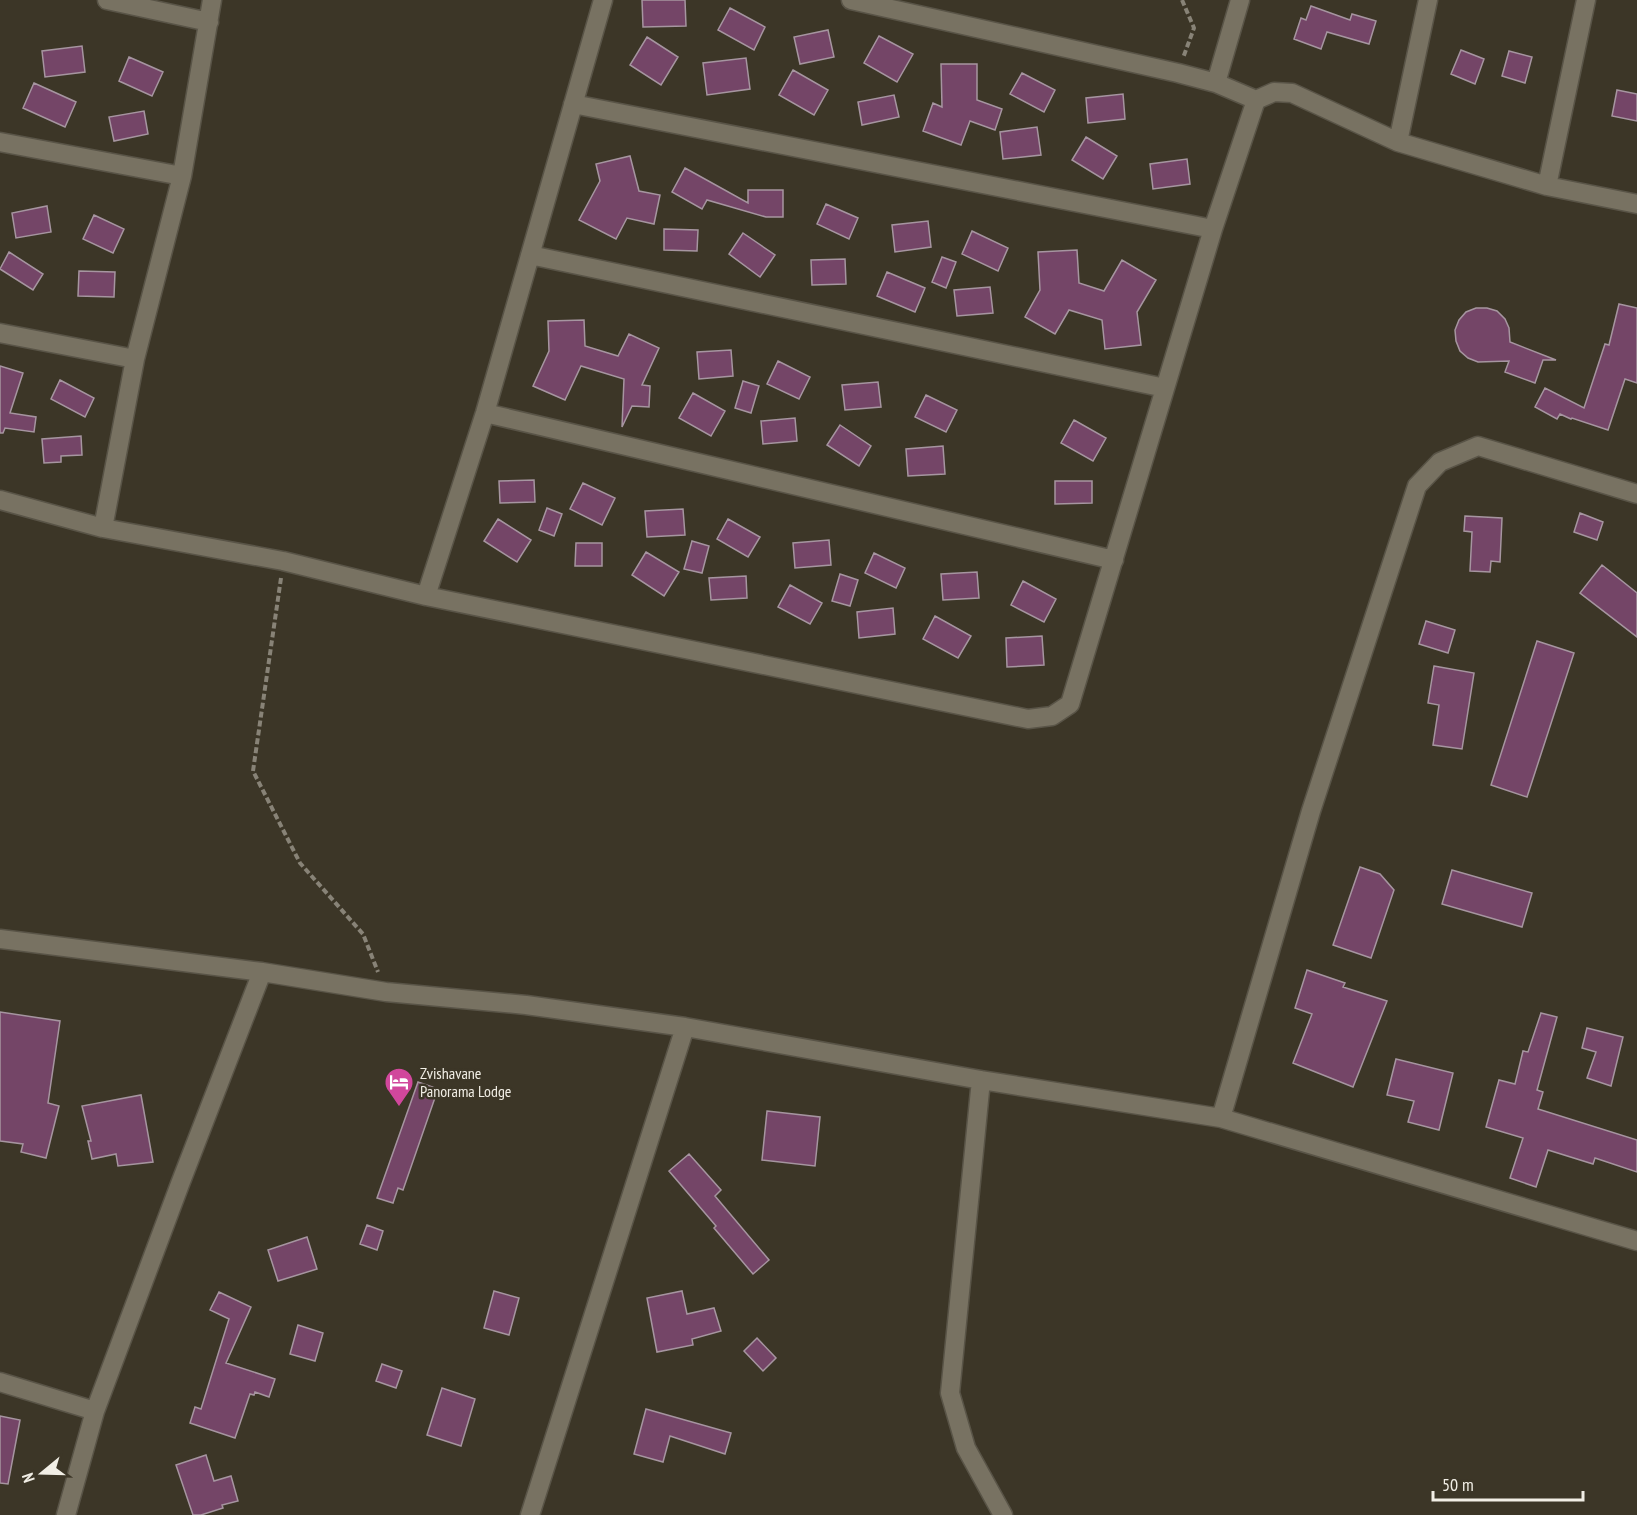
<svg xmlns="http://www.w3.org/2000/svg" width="1637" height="1515" font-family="'PT Sans Narrow',sans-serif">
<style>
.building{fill:#744567;stroke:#a695a0;stroke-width:1.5}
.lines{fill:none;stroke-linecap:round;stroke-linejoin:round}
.minor-casing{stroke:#595447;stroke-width:21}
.path{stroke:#888377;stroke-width:4;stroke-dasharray:6 3;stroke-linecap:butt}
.minor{stroke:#787262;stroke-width:18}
.labels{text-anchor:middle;stroke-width:5;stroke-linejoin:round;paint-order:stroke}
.poi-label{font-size:16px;fill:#f1eee5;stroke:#3c3627;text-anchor:start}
</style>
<rect width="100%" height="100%" fill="#3c3627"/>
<path class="building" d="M 642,0 L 685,0 L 686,26 L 643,27 Z
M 1311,6 L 1350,20 L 1352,14 L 1376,21 L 1369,44 L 1327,32 L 1321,49 L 1294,39 L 1301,18 L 1306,20 Z
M 730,8 L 765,27 L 754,50 L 718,30 Z
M 828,30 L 834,57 L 800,64 L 794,37 Z
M 879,36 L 913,54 L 897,82 L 864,63 Z
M 647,37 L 678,57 L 661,85 L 630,65 Z
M 82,46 L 85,72 L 45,77 L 42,51 Z
M 1461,50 L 1484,59 L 1475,84 L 1451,74 Z
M 1509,51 L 1532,57 L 1525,83 L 1502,76 Z
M 129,57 L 163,72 L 152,96 L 119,81 Z
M 746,58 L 750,89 L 707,95 L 703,63 Z
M 941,64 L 977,64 L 977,100 L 1002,109 L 995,130 L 970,121 L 961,145 L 923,131 L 933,103 L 942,107 Z
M 793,70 L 828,90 L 814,115 L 779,95 Z
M 1022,73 L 1055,90 L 1044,112 L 1010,94 Z
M 34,83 L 76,102 L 65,127 L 23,108 Z
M 1617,90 L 1637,94 L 1637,121 L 1612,116 Z
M 1123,94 L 1125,119 L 1088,123 L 1086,98 Z
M 894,95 L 899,117 L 862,125 L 858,102 Z
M 144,111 L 148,134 L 114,141 L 109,117 Z
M 1037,127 L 1041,155 L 1003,159 L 1000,132 Z
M 1086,137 L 1117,156 L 1103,179 L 1072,160 Z
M 630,156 L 639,191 L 660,195 L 654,224 L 627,218 L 616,239 L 579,220 L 600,181 L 596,164 Z
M 1187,159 L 1190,184 L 1153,189 L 1150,164 Z
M 685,168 L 748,203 L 748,190 L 783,190 L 783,217 L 766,217 L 707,200 L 702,209 L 672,192 Z
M 826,204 L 858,218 L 849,239 L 817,224 Z
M 47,206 L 51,232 L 16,238 L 12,213 Z
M 94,215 L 124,229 L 113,253 L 83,239 Z
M 928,221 L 931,247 L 895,252 L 892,225 Z
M 664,229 L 698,230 L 697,251 L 664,250 Z
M 972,231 L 1008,248 L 998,271 L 962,254 Z
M 743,233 L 775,255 L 760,277 L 729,254 Z
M 1077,250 L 1079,283 L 1104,291 L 1122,260 L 1156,280 L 1137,312 L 1141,345 L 1105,349 L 1102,320 L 1069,310 L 1055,334 L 1025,317 L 1040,290 L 1038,252 Z
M 9,252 L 43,274 L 33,290 L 0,269 Z
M 942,257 L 956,262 L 946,288 L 932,282 Z
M 845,259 L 846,284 L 812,285 L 811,260 Z
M 79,271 L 115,272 L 114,297 L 78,296 Z
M 887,272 L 925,288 L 915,312 L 877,296 Z
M 990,287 L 993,313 L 957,316 L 954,290 Z
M 1619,304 L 1637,308 L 1637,383 L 1625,379 L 1608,430 L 1572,418 L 1571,419 L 1560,414 L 1557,419 L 1535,407 L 1545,388 L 1584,408 L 1605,344 L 1609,345 Z
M 1476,308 L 1487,308 L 1497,311 L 1505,319 L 1509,328 L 1510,342 L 1556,360 L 1543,360 L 1535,383 L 1505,372 L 1509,361 L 1478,362 L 1468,358 L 1460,351 L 1456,341 L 1455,330 L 1459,320 L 1466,312 Z
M 584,320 L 585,346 L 618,356 L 629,334 L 659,348 L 642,385 L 650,386 L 649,407 L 632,406 L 622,427 L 624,379 L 581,366 L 565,400 L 533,386 L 549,351 L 548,321 Z
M 731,350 L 733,376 L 699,379 L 697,352 Z
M 778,361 L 810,377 L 799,399 L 767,384 Z
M 0,366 L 23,373 L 10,413 L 36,417 L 34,432 L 5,428 L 3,433 L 0,433 Z
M 60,380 L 94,398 L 85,417 L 51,399 Z
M 743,381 L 759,386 L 751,413 L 735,408 Z
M 878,382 L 881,407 L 845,410 L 842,385 Z
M 693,393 L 725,411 L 711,436 L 679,418 Z
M 926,395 L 957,410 L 946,432 L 915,417 Z
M 795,418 L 797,441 L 763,444 L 761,421 Z
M 1074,420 L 1106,438 L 1093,461 L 1061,443 Z
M 840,425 L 871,446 L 859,466 L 827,445 Z
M 81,436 L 82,455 L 61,456 L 61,462 L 44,463 L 42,439 Z
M 943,446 L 945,474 L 908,476 L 906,449 Z
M 534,480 L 535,502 L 500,503 L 499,481 Z
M 1055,481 L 1092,481 L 1092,503 L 1055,504 Z
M 583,483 L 615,498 L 602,525 L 570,509 Z
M 547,508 L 562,514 L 554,536 L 539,530 Z
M 683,509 L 685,535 L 647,537 L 645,511 Z
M 1580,513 L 1603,522 L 1597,540 L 1574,532 Z
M 1465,516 L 1502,518 L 1500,562 L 1491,561 L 1490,572 L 1470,571 L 1472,532 L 1464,531 Z
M 498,519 L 531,540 L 517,562 L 484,541 Z
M 728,519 L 760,537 L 748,557 L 717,539 Z
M 829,540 L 831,565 L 795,568 L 793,543 Z
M 692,541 L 709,546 L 702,573 L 684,569 Z
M 576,543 L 602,543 L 602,566 L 575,566 Z
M 646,552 L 679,572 L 664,596 L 632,575 Z
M 874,553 L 905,568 L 896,588 L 865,573 Z
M 1602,565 L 1637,593 L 1637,637 L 1580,593 Z
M 977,572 L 979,598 L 943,600 L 941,574 Z
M 840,574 L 858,580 L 850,606 L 832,601 Z
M 746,576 L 747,598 L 711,600 L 709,578 Z
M 1023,581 L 1056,599 L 1044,622 L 1011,605 Z
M 790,585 L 822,603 L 810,624 L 778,607 Z
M 893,608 L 895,634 L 859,638 L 857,612 Z
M 935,616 L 971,636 L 958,658 L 923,639 Z
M 1426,621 L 1455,630 L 1448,653 L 1419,644 Z
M 1042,636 L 1044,665 L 1007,667 L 1006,638 Z
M 1537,641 L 1574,653 L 1527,797 L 1491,785 Z
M 1434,666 L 1474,673 L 1462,749 L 1433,745 L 1439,705 L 1428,703 Z
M 1360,867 L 1380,874 L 1394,890 L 1371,958 L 1333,945 Z
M 1452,870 L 1532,893 L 1522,927 L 1442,904 Z
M 1307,970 L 1345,983 L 1343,987 L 1387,1001 L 1353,1087 L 1293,1063 L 1312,1014 L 1295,1008 Z
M 0,1012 L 60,1021 L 48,1103 L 59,1106 L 46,1158 L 21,1152 L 23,1144 L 0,1141 Z
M 1541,1013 L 1557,1017 L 1537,1090 L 1543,1092 L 1538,1109 L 1637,1140 L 1637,1172 L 1595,1158 L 1593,1164 L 1548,1150 L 1536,1187 L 1510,1178 L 1523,1138 L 1486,1127 L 1499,1080 L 1515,1084 L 1523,1051 L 1528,1052 Z
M 1587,1028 L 1623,1037 L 1611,1086 L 1587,1078 L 1596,1052 L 1582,1048 Z
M 1396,1059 L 1453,1073 L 1439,1130 L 1408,1122 L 1414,1101 L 1387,1095 Z
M 418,1082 L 438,1089 L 403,1190 L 398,1188 L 393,1203 L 377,1198 Z
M 141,1095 L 153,1162 L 118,1166 L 116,1154 L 92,1159 L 88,1141 L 91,1141 L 82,1106 Z
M 767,1111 L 820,1117 L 815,1166 L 762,1160 Z
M 689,1154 L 721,1190 L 715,1196 L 769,1260 L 753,1274 L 714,1228 L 716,1226 L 669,1171 Z
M 367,1225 L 383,1231 L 377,1250 L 360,1244 Z
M 307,1237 L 317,1269 L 278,1281 L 268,1250 Z
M 494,1291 L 519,1298 L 509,1335 L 484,1328 Z
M 682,1291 L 687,1314 L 714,1308 L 721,1331 L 692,1339 L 693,1345 L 657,1352 L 647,1298 Z
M 219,1292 L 251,1307 L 226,1363 L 275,1379 L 269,1397 L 255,1392 L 254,1395 L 250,1394 L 235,1438 L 190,1423 L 195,1407 L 201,1409 L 229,1319 L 210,1310 Z
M 298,1325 L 323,1333 L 315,1361 L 290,1354 Z
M 757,1338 L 776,1358 L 763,1371 L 744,1351 Z
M 382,1364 L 402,1371 L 396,1388 L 376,1381 Z
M 442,1388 L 475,1399 L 461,1446 L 427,1435 Z
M 646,1409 L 731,1433 L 725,1454 L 670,1436 L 663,1462 L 634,1454 Z
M 0,1416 L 20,1420 L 8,1484 L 0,1483 Z
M 206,1455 L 214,1481 L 231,1476 L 238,1501 L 222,1505 L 223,1508 L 201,1515 L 193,1515 L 176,1465 Z"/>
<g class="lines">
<g class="minor-casing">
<path id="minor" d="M 107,0 L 209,22
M 851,0 L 1178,73 L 1216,83 L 1256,100
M 1216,83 L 1240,0
M 573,104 L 1213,229
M 0,142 L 182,176
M 1398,142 L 1428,0
M 1547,186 L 1586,0
M 530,255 L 1165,388
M 0,333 L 135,359
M 485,413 L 1114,560
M 0,500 L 103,528 L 283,561 L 426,596 L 1028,719 L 1052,716 L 1070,704 L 1213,229 L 1256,100 L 1274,92 L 1292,93 L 1398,142 L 1547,186 L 1637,204
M 103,528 L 135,359 L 182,176 L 212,0
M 426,596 L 485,413 L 603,0
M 0,939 L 262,972 L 386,992 L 526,1005 L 685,1027 L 981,1080 L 1221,1118 L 1637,1241
M 981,1080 L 950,1393 L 966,1448 L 1003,1515
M 1221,1118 L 1311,811 L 1417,486 L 1440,462 L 1478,446 L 1637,494
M 0,1382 L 95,1411 L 66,1515
M 95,1411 L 180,1184 L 262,972
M 530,1515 L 685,1027"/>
</g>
<path class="path" d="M 1182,0 L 1194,28 L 1183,58
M 281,578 L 253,771 L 300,863 L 363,934 L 378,972"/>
<use href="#minor" class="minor"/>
</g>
<defs>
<g id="hotel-pin" transform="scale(1.5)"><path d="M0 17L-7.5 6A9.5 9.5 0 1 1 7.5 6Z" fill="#d1479c" stroke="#3c3627"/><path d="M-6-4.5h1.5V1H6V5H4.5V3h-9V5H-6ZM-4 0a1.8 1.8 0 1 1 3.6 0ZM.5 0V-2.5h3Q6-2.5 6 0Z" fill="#fff"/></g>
</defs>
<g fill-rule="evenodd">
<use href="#hotel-pin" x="399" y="1082"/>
</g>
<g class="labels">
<g class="poi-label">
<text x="420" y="1079">Zvishavane<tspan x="420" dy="18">Panorama Lodge</tspan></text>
</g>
</g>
<g transform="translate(42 1473) rotate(251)" stroke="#3c3627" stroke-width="4.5" paint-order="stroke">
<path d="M0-4.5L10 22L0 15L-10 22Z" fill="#f1eee5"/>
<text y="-9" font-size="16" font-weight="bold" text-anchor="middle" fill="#f1eee5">N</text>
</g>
<path d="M1433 1491v9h150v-9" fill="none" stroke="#f1eee5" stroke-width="3"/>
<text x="1442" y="1491" font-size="18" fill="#f1eee5" stroke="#3c3627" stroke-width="4.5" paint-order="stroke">50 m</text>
</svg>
